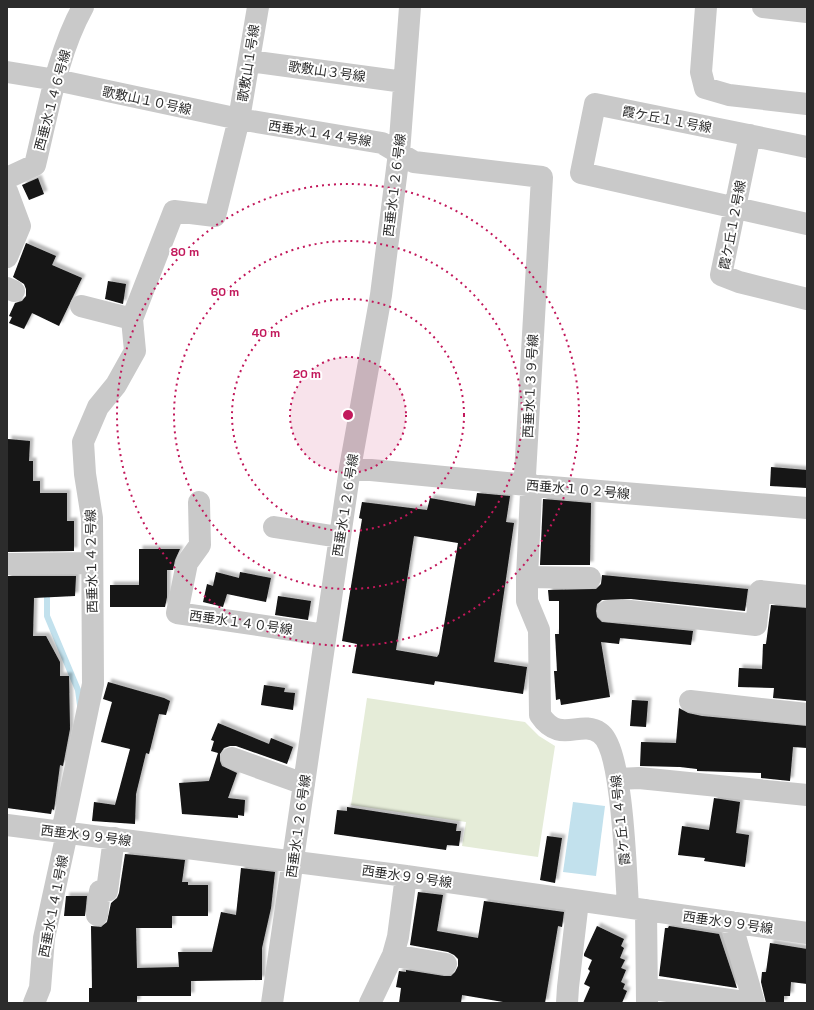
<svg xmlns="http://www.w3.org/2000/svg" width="814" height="1010" font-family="'Space Grotesk','Noto Sans JP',sans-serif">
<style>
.green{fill:#e5ecd8}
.water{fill:#c2e1ed}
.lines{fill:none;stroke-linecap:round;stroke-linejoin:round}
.stream{stroke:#c2e1ed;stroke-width:6}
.building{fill:#131313;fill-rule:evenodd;filter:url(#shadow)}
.minor{stroke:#c9c9c9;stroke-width:22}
.ring{fill:none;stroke:#c2185b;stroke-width:2;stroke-dasharray:2 4}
.labels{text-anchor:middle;stroke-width:4;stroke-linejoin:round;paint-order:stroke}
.street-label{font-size:13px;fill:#2c2c2c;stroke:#fff}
.centre{fill:#c2185b;stroke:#fff;stroke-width:2}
.ring-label{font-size:12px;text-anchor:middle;font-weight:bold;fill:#c2185b;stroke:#fff;stroke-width:4;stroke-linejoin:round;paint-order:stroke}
</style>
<defs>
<filter id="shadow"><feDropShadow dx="3.5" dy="-3.5" stdDeviation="1" flood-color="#0004"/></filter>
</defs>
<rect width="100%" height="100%" fill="#fff"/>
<path class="green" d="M 367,698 L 525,722 L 539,736 L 555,746 L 538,857 L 462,846 L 466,822 L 351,805 Z"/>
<path class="water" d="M 573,802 L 605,806 L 596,876 L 563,872 Z"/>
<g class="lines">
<path class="stream" d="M 47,590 L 47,616 L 78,690 L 80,705"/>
</g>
<path class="building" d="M 38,178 L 44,194 L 29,200 L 22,185 Z
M 26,243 L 56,256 L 52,265 L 82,278 L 59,326 L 32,313 L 24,329 L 9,323 L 12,317 L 9,316 L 15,303 L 22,301 L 26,296 L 26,289 L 24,284 L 13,277 Z
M 108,281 L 126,284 L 123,304 L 105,299 Z
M 8,439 L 30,441 L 29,461 L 33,461 L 33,481 L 40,481 L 40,493 L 67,493 L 67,521 L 74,521 L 74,551 L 7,552 Z
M 771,467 L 807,470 L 807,488 L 770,486 Z
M 477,493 L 510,496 L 506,522 L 514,523 L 494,662 L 527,667 L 523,694 L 435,681 L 434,685 L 352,673 L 357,644 L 342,641 L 362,519 L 359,518 L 362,502 L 427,510 L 430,498 L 475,506 ZM 414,536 L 458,543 L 439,654 L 437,657 L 396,650 Z
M 543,499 L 591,503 L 590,565 L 540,565 Z
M 139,549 L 180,549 L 175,560 L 173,570 L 167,570 L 167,597 L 165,607 L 110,607 L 110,585 L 139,585 Z
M 216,572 L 239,578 L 240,572 L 271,578 L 266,602 L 227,594 L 223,607 L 203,602 L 207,584 L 213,586 Z
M 602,575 L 748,589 L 745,611 L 631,599 L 602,600 L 597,604 L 596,611 L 597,617 L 602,622 L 693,631 L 691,645 L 620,638 L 619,644 L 601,642 L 610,697 L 561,705 L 560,699 L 556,700 L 554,671 L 557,671 L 555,634 L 559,634 L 559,601 L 549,601 L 548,590 L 596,589 L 601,584 Z
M 7,576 L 76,576 L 75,596 L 34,598 L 33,636 L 46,636 L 60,662 L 60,676 L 69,676 L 70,729 L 63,766 L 60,765 L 54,810 L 52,809 L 51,814 L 7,808 Z
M 278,596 L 311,601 L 308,620 L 275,615 Z
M 771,605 L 807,608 L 806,634 L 807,634 L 807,701 L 773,698 L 774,688 L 738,687 L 739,668 L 762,669 L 763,644 L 766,644 Z
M 108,682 L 164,698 L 170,701 L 166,715 L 159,714 L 149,754 L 146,753 L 136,794 L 135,824 L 92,821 L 94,802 L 115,805 L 130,749 L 101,742 L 112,702 L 103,699 Z
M 264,685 L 285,688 L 284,692 L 295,693 L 293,710 L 261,705 Z
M 632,700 L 648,701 L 646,727 L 630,726 Z
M 679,708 L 688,713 L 702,716 L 807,726 L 807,748 L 793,747 L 790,781 L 761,778 L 761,773 L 697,771 L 697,769 L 680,767 L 640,766 L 641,742 L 676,743 Z
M 218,723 L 269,744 L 271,738 L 293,747 L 287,764 L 236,746 L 230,746 L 224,748 L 220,754 L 220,761 L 222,766 L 237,773 L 228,798 L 245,800 L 244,816 L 238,815 L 238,818 L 182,814 L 179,783 L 209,781 L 218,753 L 211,751 L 214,741 L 211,740 Z
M 714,798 L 740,802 L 736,833 L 749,835 L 745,867 L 704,861 L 705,858 L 678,855 L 682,826 L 709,830 Z
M 347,807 L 457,824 L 456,831 L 461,831 L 459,846 L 447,845 L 446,850 L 334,834 L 337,810 L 347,811 Z
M 547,836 L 562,838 L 555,883 L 540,880 Z
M 125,854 L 185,860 L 182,882 L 188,882 L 188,885 L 208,885 L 208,916 L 172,916 L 172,928 L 136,928 L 137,968 L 179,967 L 178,952 L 212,952 L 221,912 L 236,915 L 241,868 L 275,872 L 271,908 L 262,948 L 262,980 L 191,981 L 191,996 L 137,996 L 137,1003 L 89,1003 L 89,988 L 92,988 L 91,926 L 101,927 L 107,922 L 111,903 L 117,898 L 119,893 Z
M 418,892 L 443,895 L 437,931 L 478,938 L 484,901 L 564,912 L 562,927 L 558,926 L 545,1003 L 509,1003 L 462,995 L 461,1003 L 399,1003 L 401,988 L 396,987 L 399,971 L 406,972 L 406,970 L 444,976 L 451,976 L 455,972 L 458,966 L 458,959 L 454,955 L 448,952 L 410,945 Z
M 66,896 L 87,896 L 85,916 L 64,916 Z
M 597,926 L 624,939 L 621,946 L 624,948 L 620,958 L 625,960 L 621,968 L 626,970 L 621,982 L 625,984 L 623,989 L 627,991 L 622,1003 L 583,1003 L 590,987 L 584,984 L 590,971 L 588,969 L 592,960 L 584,956 L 584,954 Z
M 669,926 L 719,934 L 737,988 L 659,976 L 665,928 L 668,928 Z
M 770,943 L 807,949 L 807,984 L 791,982 L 790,996 L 784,996 L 784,1003 L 766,1003 L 761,982 L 762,972 L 766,972 Z"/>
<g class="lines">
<path class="minor" d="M 706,7 L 701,72 L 705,88 L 729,95 L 807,104
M 763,7 L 807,12
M 249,61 L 404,82
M 7,72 L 56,80 L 239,119 L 382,143 L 414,162 L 542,177 L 525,475 L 531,493 L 527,577 L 527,601 L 539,630 L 540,715 C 560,745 580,719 600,733 C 623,749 626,876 628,907
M 750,135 L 721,275 L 739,282 L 807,299
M 807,147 L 595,104 L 581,173 L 807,224
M 7,178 L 35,165 C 48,112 57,54 83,7
M 7,191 L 20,226 L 7,257
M 7,288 L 14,291
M 81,306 L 132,319
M 350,468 L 527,485 L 807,508
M 199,502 L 200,545 L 187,563 L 177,613 L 325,635
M 274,527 L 339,537
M 7,564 L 92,563
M 527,577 L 590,578
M 608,611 L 630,611 L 756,625 L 760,591 L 807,596
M 690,701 L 807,714
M 232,758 L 304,784
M 618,779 L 639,778 L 807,795
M 7,825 L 406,876 L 807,933
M 62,832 L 93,684 L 92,518 L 85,474 L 83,442 L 98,407 L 116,385 L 135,351 L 132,319 L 174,211 L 215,216 L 239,119 L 258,7
M 646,910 L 647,1002
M 97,915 L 100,891 L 107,891 L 114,838
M 731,922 L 754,1003
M 393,955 L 446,964
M 647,988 L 751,1003
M 34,1003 L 40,988 L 44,938 L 67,833
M 272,1003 L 350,468 L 381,295 L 399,153 L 410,7
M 370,1003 L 393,955 L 398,937 L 406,876
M 567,1003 L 568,987 L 578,901"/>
</g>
<circle cx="348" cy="415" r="58" fill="#c2185b" fill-opacity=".12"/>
<g class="ring">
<circle cx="348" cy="415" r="58"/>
<circle cx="348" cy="415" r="116"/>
<circle cx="348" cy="415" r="174"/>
<circle cx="348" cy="415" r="231"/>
</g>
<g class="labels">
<g class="street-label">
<text transform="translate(248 63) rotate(-81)" y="5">歌敷山１号線</text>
<text transform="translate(327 71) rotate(8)" y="5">歌敷山３号線</text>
<text transform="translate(52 100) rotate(-75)" y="5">西垂水１４６号線</text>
<text transform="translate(147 100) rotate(12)" y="5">歌敷山１０号線</text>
<text transform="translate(667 119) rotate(11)" y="5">霞ケ丘１１号線</text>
<text transform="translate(320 133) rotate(9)" y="5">西垂水１４４号線</text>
<text transform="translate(394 185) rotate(-83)" y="5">西垂水１２６号線</text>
<text transform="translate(732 225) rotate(-79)" y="5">霞ケ丘１２号線</text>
<text transform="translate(530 386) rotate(-87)" y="5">西垂水１３９号線</text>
<text transform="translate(578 489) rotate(5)" y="5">西垂水１０２号線</text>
<text transform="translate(345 505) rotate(-81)" y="5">西垂水１２６号線</text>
<text transform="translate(91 561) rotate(-91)" y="5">西垂水１４２号線</text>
<text transform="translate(241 622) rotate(8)" y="5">西垂水１４０号線</text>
<text transform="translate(620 820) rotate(-96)" y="5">霞ケ丘１４号線</text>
<text transform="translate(298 826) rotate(-82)" y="5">西垂水１２６号線</text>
<text transform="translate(86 835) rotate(7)" y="5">西垂水９９号線</text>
<text transform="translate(407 876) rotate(8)" y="5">西垂水９９号線</text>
<text transform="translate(53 906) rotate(-79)" y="5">西垂水１４１号線</text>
<text transform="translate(728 922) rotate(8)" y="5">西垂水９９号線</text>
</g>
</g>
<circle cx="348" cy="415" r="6" class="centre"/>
<g class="ring-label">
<text x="185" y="256">80 m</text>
<text x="225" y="296">60 m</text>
<text x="266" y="337">40 m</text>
<text x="307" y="378">20 m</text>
</g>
<rect width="814" height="1010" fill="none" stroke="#2c2c2c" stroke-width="16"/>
</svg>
